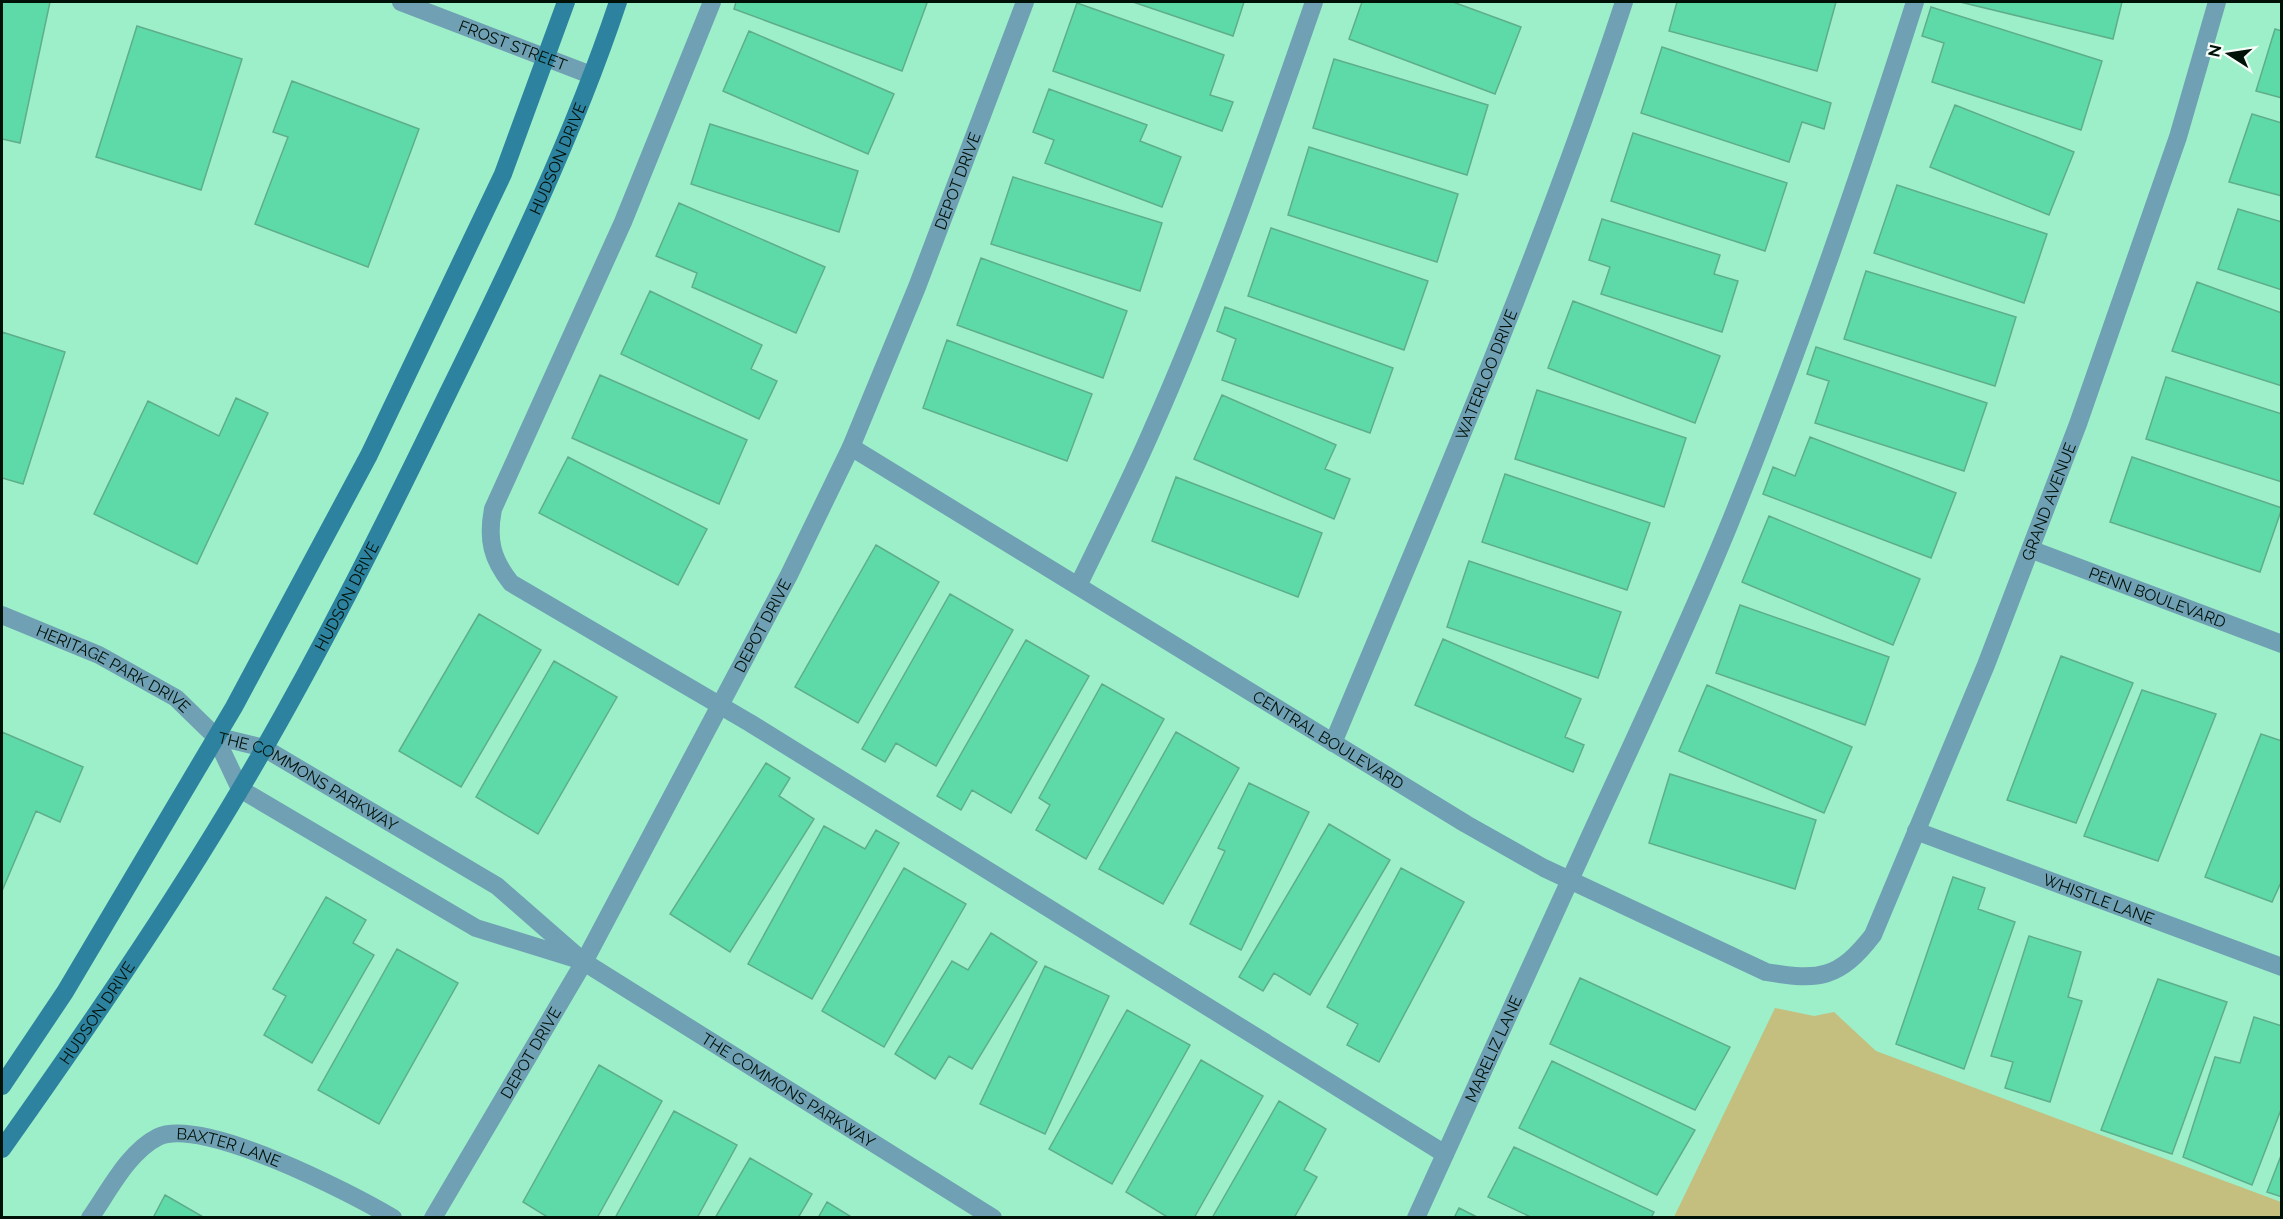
<svg xmlns="http://www.w3.org/2000/svg" width="2283" height="1219" font-family="Raleway,sans-serif">
<style>
.green{fill:#c4be7f}
.building{fill:#5edaa8;stroke:#5eae8b;stroke-width:1.5}
.lines{fill:none;stroke-linecap:round;stroke-linejoin:round}
.lane{stroke:#6fa0b3;stroke-width:18}
.street{stroke:#6fa0b3;stroke-width:18}
.secondary{stroke:#2d839f;stroke-width:18}
.labels{text-anchor:middle;stroke-width:4.5;stroke-linejoin:round;paint-order:stroke}
.street-label{font-size:16px;fill:#001108;stroke:#f6fdf9}
</style>
<rect width="100%" height="100%" fill="#9defc9"/>
<path class="green" d="M 1775,1008 L 1814,1016 L 1834,1012 L 1876,1051 L 2281,1202 L 2281,1217 L 1674,1217 Z"/>
<path class="building" d="M 2,2 L 50,2 L 20,143 L 2,139 Z
M 736,2 L 924,2 L 927,3 L 902,71 L 734,9 Z
M 1133,2 L 1244,2 L 1233,36 Z
M 1362,2 L 1453,2 L 1521,27 L 1495,94 L 1349,39 Z
M 1677,2 L 1836,2 L 1817,71 L 1669,31 Z
M 1960,2 L 2122,2 L 2113,39 Z
M 1077,3 L 1224,55 L 1210,95 L 1233,102 L 1222,131 L 1053,71 Z
M 1931,7 L 2102,61 L 2081,130 L 1932,82 L 1944,43 L 1922,36 Z
M 137,26 L 242,59 L 201,190 L 96,157 Z
M 2275,29 L 2282,31 L 2282,98 L 2256,91 Z
M 749,31 L 894,94 L 868,154 L 723,91 Z
M 1662,47 L 1831,103 L 1824,129 L 1802,122 L 1789,162 L 1641,113 Z
M 1334,59 L 1488,105 L 1467,175 L 1313,128 Z
M 292,81 L 419,129 L 368,267 L 255,224 L 288,137 L 273,132 Z
M 1049,89 L 1147,125 L 1140,141 L 1181,157 L 1162,207 L 1045,163 L 1054,140 L 1033,132 Z
M 1955,105 L 2074,152 L 2049,215 L 1930,167 Z
M 2252,114 L 2282,123 L 2282,196 L 2229,182 Z
M 710,124 L 858,171 L 839,232 L 691,184 Z
M 1633,133 L 1787,183 L 1765,251 L 1611,201 Z
M 1309,147 L 1458,194 L 1437,262 L 1288,215 Z
M 1013,177 L 1162,223 L 1140,291 L 991,244 Z
M 1897,185 L 2047,234 L 2024,303 L 1874,253 Z
M 679,203 L 825,267 L 796,333 L 692,287 L 697,273 L 656,256 Z
M 2238,209 L 2282,222 L 2282,290 L 2218,269 Z
M 1602,219 L 1720,255 L 1714,274 L 1738,281 L 1722,332 L 1601,294 L 1610,267 L 1589,260 Z
M 1271,228 L 1428,281 L 1404,350 L 1248,296 Z
M 981,258 L 1127,311 L 1103,378 L 957,325 Z
M 1866,271 L 2016,317 L 1995,386 L 1844,339 Z
M 2197,282 L 2282,313 L 2282,386 L 2172,351 Z
M 650,291 L 762,345 L 751,369 L 777,381 L 759,419 L 621,354 Z
M 1573,301 L 1720,356 L 1695,423 L 1548,368 Z
M 1225,307 L 1393,368 L 1370,433 L 1222,380 L 1236,339 L 1217,331 Z
M 2,332 L 65,352 L 23,484 L 2,478 Z
M 947,340 L 1092,394 L 1067,461 L 923,408 Z
M 1816,347 L 1987,403 L 1964,471 L 1815,423 L 1829,381 L 1807,374 Z
M 600,375 L 747,440 L 719,504 L 572,438 Z
M 2166,377 L 2282,414 L 2282,482 L 2146,439 Z
M 1537,390 L 1686,438 L 1664,507 L 1515,459 Z
M 1222,395 L 1336,445 L 1325,469 L 1350,479 L 1334,519 L 1194,459 Z
M 236,398 L 268,413 L 197,564 L 94,514 L 148,401 L 219,436 Z
M 1810,437 L 1956,493 L 1931,558 L 1763,494 L 1773,467 L 1795,476 Z
M 568,457 L 707,529 L 678,585 L 539,513 Z
M 2132,457 L 2282,508 L 2260,572 L 2110,522 Z
M 1505,474 L 1650,523 L 1627,590 L 1482,542 Z
M 1176,477 L 1322,533 L 1298,597 L 1152,541 Z
M 1769,516 L 1920,579 L 1893,645 L 1742,582 Z
M 876,545 L 939,582 L 858,723 L 795,687 Z
M 1469,561 L 1621,612 L 1598,678 L 1447,627 Z
M 950,594 L 1013,630 L 936,766 L 896,743 L 885,762 L 862,749 Z
M 1740,605 L 1889,657 L 1865,725 L 1716,673 Z
M 479,614 L 541,650 L 461,787 L 399,751 Z
M 1443,639 L 1581,699 L 1565,737 L 1584,745 L 1573,772 L 1415,705 Z
M 1026,640 L 1089,676 L 1011,813 L 972,790 L 961,810 L 937,796 Z
M 2061,656 L 2133,683 L 2076,823 L 2007,800 Z
M 554,661 L 617,697 L 538,834 L 476,797 Z
M 1102,684 L 1164,719 L 1086,859 L 1036,830 L 1050,805 L 1039,798 Z
M 1707,685 L 1852,747 L 1824,813 L 1679,751 Z
M 2142,690 L 2216,714 L 2158,861 L 2084,836 Z
M 2,732 L 83,767 L 60,822 L 36,811 L 2,891 Z
M 1176,732 L 1239,768 L 1163,904 L 1099,869 Z
M 2261,734 L 2282,741 L 2282,880 L 2272,902 L 2205,877 Z
M 766,763 L 790,778 L 779,796 L 814,819 L 730,952 L 670,914 Z
M 1670,774 L 1816,820 L 1795,889 L 1649,843 Z
M 1249,783 L 1309,812 L 1241,950 L 1190,924 L 1225,851 L 1218,848 Z
M 1329,824 L 1390,860 L 1310,995 L 1274,973 L 1263,991 L 1239,977 Z
M 824,826 L 865,849 L 876,830 L 899,843 L 812,999 L 748,964 Z
M 904,868 L 966,904 L 884,1047 L 822,1011 Z
M 1401,868 L 1464,902 L 1379,1062 L 1347,1045 L 1358,1024 L 1327,1007 Z
M 1953,877 L 1985,888 L 1978,909 L 2015,922 L 1964,1069 L 1896,1044 Z
M 326,897 L 366,920 L 353,943 L 374,955 L 312,1063 L 264,1035 L 286,996 L 273,989 Z
M 991,933 L 1037,962 L 972,1069 L 949,1056 L 935,1079 L 895,1054 L 952,961 L 968,970 Z
M 2029,936 L 2081,952 L 2068,997 L 2082,1001 L 2050,1102 L 2005,1088 L 2013,1062 L 1991,1056 Z
M 397,949 L 458,983 L 379,1124 L 318,1090 Z
M 1045,966 L 1109,996 L 1045,1134 L 980,1104 Z
M 1580,978 L 1730,1047 L 1695,1110 L 1550,1044 Z
M 2158,979 L 2227,1002 L 2172,1154 L 2101,1130 Z
M 1127,1010 L 1190,1045 L 1112,1184 L 1049,1149 Z
M 2254,1017 L 2282,1026 L 2282,1107 L 2252,1185 L 2183,1157 L 2215,1057 L 2240,1063 Z
M 1201,1060 L 1263,1096 L 1194,1218 L 1169,1218 L 1126,1192 Z
M 1552,1061 L 1695,1130 L 1657,1195 L 1519,1128 Z
M 599,1065 L 662,1101 L 597,1218 L 549,1218 L 523,1202 Z
M 1279,1101 L 1326,1129 L 1304,1170 L 1317,1177 L 1294,1218 L 1212,1218 Z
M 674,1111 L 737,1145 L 697,1218 L 615,1218 Z
M 1514,1147 L 1654,1212 L 1651,1218 L 1533,1218 L 1488,1197 Z
M 2282,1153 L 2282,1197 L 2267,1192 Z
M 750,1158 L 812,1194 L 798,1218 L 715,1218 Z
M 165,1195 L 205,1218 L 153,1218 Z
M 827,1202 L 853,1218 L 818,1218 Z
M 1459,1208 L 1479,1218 L 1454,1218 Z"/>
<g class="lines">
<path class="lane" d="M 712,2 L 623,222 L 493,509 C 487,540 492,559 511,583 L 750,723 L 1445,1154
M 1078,586 C 1103,534 1129,483 1152,430 C 1214,291 1264,146 1314,2
M 1570,880 C 1623,762 1680,645 1729,525 C 1799,353 1859,178 1915,2"/>
<g class="street">
<path id="s1" d="M 401,2 L 591,75"/>
<path id="s2" d="M 851,447 L 1466,824 L 1544,868 L 1766,972 C 1819,981 1839,979 1873,935 L 1986,665 L 2078,424 L 2178,137 L 2217,2"/>
<path id="s3" d="M 2032,550 L 2282,644"/>
<path id="s4" d="M 2,615 L 99,655 L 176,698 L 215,736 L 240,789 L 476,928 L 576,959"/>
<path id="s5" d="M 215,736 L 264,748 L 497,886 L 584,962 L 993,1218"/>
<path id="s6" d="M 1333,743 C 1436,498 1541,254 1624,2"/>
<path id="s7" d="M 1916,831 L 2282,967"/>
<path id="s8" d="M 90,1218 C 109,1191 128,1152 158,1137 C 202,1116 351,1193 393,1218"/>
<path id="s9" d="M 433,1218 L 584,962 L 789,575 L 851,447 L 917,287 L 1025,2"/>
<path id="s10" d="M 1416,1218 L 1570,880"/>
</g>
<g class="secondary">
<path d="M 2,1086 L 65,992 L 234,707 L 369,455 L 503,174 L 566,2"/>
<path id="s11" d="M 2,1149 C 85,1032 167,913 241,788 C 317,660 383,527 448,393 C 511,265 573,137 618,2"/>
</g>
</g>
<g class="labels">
<g class="street-label">
<text dy="6" stroke="none"><textPath href="#s1" startOffset="120">FROST STREET</textPath></text>
<text dy="6" stroke="none"><textPath href="#s11" startOffset="1138">HUDSON DRIVE</textPath></text>
<text dy="6" stroke="none"><textPath href="#s9" startOffset="1164">DEPOT DRIVE</textPath></text>
<text dy="6" stroke="none"><textPath href="#s6" startOffset="399">WATERLOO DRIVE</textPath></text>
<text dy="6" stroke="none"><textPath href="#s2" startOffset="1646">GRAND AVENUE</textPath></text>
<text dy="6" stroke="none"><textPath href="#s11" startOffset="652">HUDSON DRIVE</textPath></text>
<text dy="6" stroke="none"><textPath href="#s3" startOffset="134">PENN BOULEVARD</textPath></text>
<text dy="6" stroke="none"><textPath href="#s9" startOffset="678">DEPOT DRIVE</textPath></text>
<text dy="6" stroke="none"><textPath href="#s4" startOffset="124">HERITAGE PARK DRIVE</textPath></text>
<text dy="6" stroke="none"><textPath href="#s2" startOffset="560">CENTRAL BOULEVARD</textPath></text>
<text dy="6" stroke="none"><textPath href="#s5" startOffset="104">THE COMMONS PARKWAY</textPath></text>
<text dy="6" stroke="none"><textPath href="#s7" startOffset="195">WHISTLE LANE</textPath></text>
<text dy="6" stroke="none"><textPath href="#s11" startOffset="166">HUDSON DRIVE</textPath></text>
<text dy="6" stroke="none"><textPath href="#s10" startOffset="186">MARELIZ LANE</textPath></text>
<text dy="6" stroke="none"><textPath href="#s9" startOffset="192">DEPOT DRIVE</textPath></text>
<text dy="6" stroke="none"><textPath href="#s5" startOffset="678">THE COMMONS PARKWAY</textPath></text>
<text dy="6" stroke="none"><textPath href="#s8" startOffset="180">BAXTER LANE</textPath></text>
</g>
</g>
<rect width="2283" height="1219" fill="none" stroke="#001108" stroke-width="6"/>
<g transform="translate(2229 54) rotate(282)" stroke="#f6fdf9" stroke-width="4.5" paint-order="stroke">
<path d="M0-4.5L10 22L0 15L-10 22Z" fill="#001108"/>
<text y="-9" font-size="16" font-weight="bold" text-anchor="middle" fill="#001108">N</text>
</g>
</svg>
